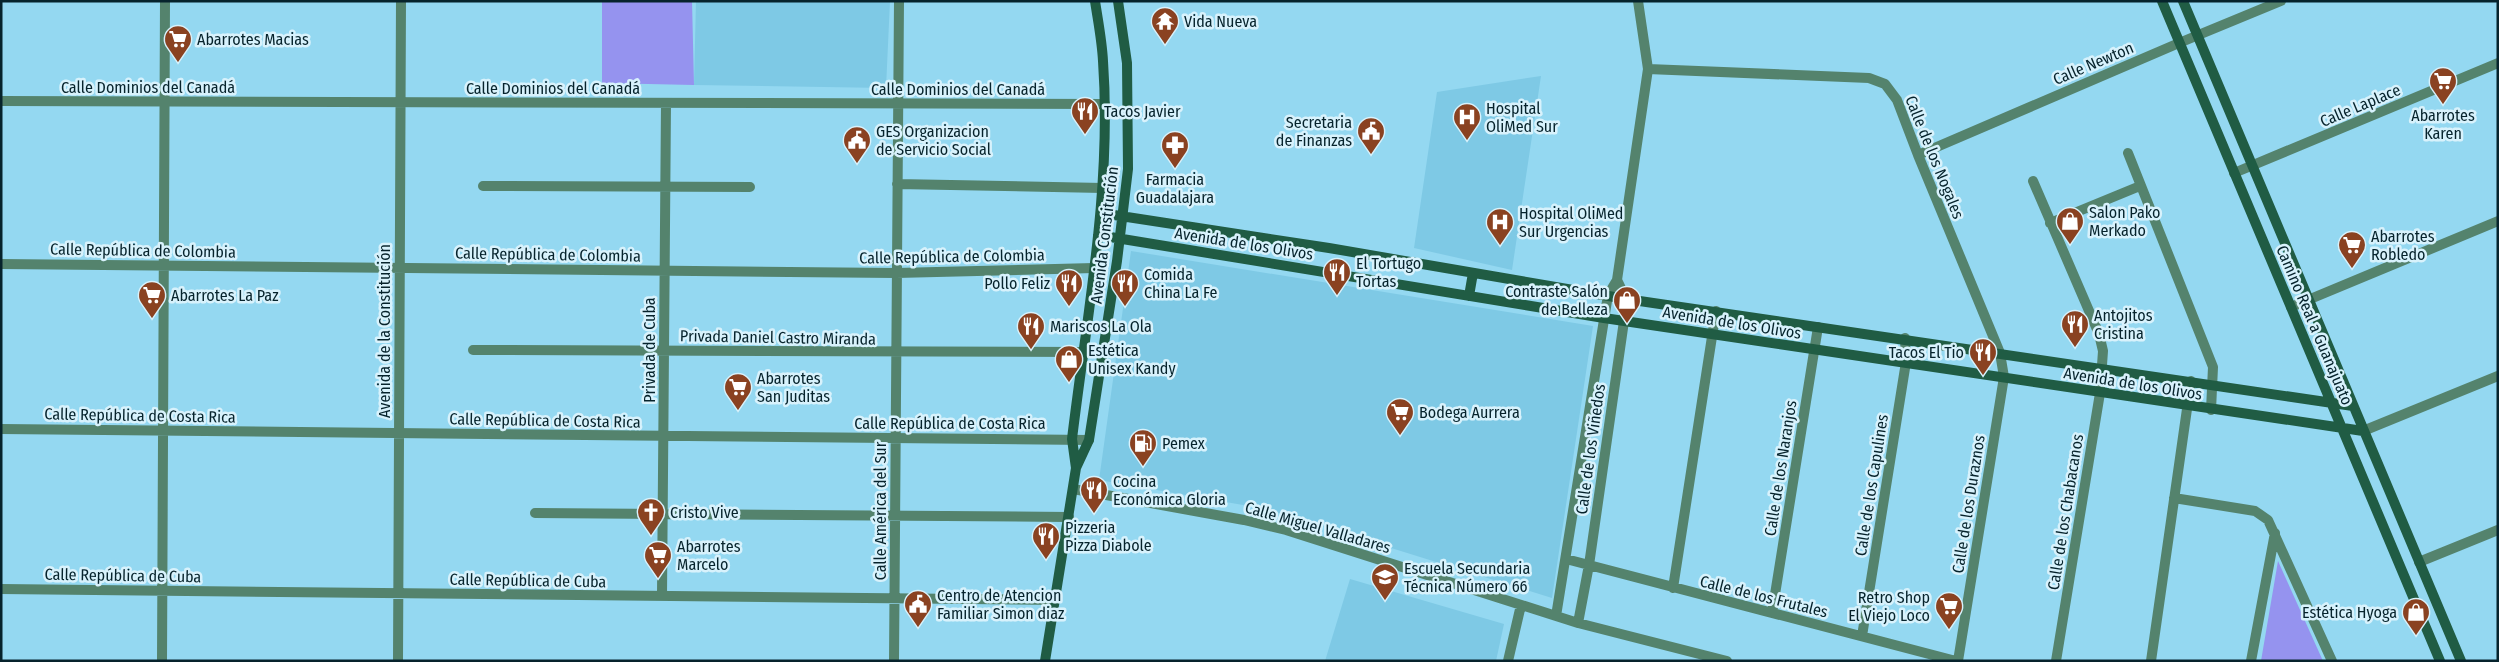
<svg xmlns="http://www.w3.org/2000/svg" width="2499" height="662" font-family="'Fira Sans Condensed',sans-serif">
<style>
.built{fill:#7ec9e5}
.green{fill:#9593ef}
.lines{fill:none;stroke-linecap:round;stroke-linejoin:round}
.street{stroke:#54836d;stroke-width:10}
.secondary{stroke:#205c44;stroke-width:10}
.labels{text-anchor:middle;stroke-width:5;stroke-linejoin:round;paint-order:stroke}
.poi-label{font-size:16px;fill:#06232c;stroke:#d8f2fc;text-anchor:start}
.street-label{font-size:16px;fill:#06232c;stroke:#d8f2fc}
</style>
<rect width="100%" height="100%" fill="#94d8f1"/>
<path class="built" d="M 696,1 L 890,1 L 886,88 L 694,85 Z
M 1541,76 L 1512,270 L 1414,248 L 1437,92 Z
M 1131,251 L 1593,326 L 1552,598 L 1266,509 L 1099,480 Z
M 1350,579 L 1504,624 L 1496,661 L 1325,661 Z"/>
<path class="green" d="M 602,1 L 692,1 L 694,85 L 602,83 Z
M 2278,561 L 2323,661 L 2261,661 Z"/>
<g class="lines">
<path class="street" d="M 1648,69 L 1869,78 L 1885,84 L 1897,100 L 1918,155 L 2000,353 L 2004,377 L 1958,661
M 1,101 L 1105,104
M 2128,153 L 2213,367 L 2211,410
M 1918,155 L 2179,43 L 2281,1
M 2234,173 L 2498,63
M 2033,181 L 2099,334 L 2103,351 L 2100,393 L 2056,661
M 897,184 L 1103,188
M 483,186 L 750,187
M 2050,223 L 2140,186
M 1,264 L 896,273 L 1094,268
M 2291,307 L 2498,221
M 473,350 L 1082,352
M 1,429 L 1089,440
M 2363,431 L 2498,376
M 1073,489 L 1244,520 L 1286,530 L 1578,623 L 1727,661
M 2174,498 L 2255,511 L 2268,520 L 2332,661
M 535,513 L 1069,517
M 1566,559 L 1956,661
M 2419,562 L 2498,530
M 1673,588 L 1716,311
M 1,589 L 1055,600
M 662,596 L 666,103
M 1772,613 L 1818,327
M 1556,616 L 1608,295 L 1617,280 L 1648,69 L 1638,1
M 1578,623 L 1589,565 L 1624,321 L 1626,299 L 1617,280
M 1862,636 L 1906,362 L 1905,338
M 162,661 L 165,1
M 398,661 L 401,1
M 894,661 L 899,1
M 1508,661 L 1521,605
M 2151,661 L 2191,381
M 2251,661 L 2275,533"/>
<path class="secondary" d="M 2162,1 L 2440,661
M 2183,1 L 2461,661
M 1101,213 L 1329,248 L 1626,299 L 2353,406
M 1098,235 L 1604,318 L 2363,431
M 1469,296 L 1473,273
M 1076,468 L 1089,440 L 1117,261 L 1128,169 L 1127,63 L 1118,1
M 1045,661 L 1076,468 L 1072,439 C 1087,314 1112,188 1103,61 C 1102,41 1098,21 1095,1"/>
</g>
<defs>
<g id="temple-pin" transform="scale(1.4375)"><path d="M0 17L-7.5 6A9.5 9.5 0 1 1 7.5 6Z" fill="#8a4221" stroke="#d8f2fc"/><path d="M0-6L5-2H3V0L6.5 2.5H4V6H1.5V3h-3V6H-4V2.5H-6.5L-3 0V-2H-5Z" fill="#fff"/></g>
<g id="supermarket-pin" transform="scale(1.4375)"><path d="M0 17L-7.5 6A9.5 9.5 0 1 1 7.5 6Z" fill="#8a4221" stroke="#d8f2fc"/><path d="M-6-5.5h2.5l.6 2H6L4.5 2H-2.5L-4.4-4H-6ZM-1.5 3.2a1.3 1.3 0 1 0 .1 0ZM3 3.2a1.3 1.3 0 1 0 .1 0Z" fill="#fff"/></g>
<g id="restaurant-pin" transform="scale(1.4375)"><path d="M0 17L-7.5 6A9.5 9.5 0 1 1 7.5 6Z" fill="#8a4221" stroke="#d8f2fc"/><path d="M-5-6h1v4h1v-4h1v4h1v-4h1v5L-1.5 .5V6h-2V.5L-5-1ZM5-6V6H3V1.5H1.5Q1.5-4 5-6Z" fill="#fff"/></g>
<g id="hospital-pin" transform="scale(1.4375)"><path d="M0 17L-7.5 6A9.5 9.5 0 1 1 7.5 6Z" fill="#8a4221" stroke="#d8f2fc"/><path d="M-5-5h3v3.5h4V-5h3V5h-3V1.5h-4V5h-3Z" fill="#fff"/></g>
<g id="civic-pin" transform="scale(1.4375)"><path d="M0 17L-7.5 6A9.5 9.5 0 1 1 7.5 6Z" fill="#8a4221" stroke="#d8f2fc"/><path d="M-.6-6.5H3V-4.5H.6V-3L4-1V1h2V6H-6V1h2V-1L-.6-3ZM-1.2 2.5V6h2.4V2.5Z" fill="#fff"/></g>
<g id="pharmacy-pin" transform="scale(1.4375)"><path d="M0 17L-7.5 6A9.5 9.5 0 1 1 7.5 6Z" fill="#8a4221" stroke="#d8f2fc"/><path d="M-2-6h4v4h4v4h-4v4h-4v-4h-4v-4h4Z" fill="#fff"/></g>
<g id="shop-pin" transform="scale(1.4375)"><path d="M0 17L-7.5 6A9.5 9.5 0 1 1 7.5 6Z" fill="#8a4221" stroke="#d8f2fc"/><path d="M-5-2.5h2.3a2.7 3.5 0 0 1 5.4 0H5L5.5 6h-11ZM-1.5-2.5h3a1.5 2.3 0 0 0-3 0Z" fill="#fff"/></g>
<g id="fuel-pin" transform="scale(1.4375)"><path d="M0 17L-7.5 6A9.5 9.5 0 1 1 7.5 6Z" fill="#8a4221" stroke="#d8f2fc"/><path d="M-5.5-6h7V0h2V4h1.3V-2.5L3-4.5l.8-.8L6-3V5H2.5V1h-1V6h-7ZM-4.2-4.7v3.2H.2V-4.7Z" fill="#fff"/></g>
<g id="church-pin" transform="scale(1.4375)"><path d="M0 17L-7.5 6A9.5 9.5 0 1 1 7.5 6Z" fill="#8a4221" stroke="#d8f2fc"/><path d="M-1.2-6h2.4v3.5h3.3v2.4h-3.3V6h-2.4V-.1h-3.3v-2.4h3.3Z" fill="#fff"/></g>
<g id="school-pin" transform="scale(1.4375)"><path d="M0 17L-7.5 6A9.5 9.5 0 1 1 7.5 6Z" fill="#8a4221" stroke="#d8f2fc"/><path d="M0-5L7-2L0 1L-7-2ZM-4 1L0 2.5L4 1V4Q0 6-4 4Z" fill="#fff"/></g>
</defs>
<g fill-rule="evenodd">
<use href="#temple-pin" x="1165" y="21"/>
<use href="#supermarket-pin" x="178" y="39"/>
<use href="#supermarket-pin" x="2443" y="81"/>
<use href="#restaurant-pin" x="1085" y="111"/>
<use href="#hospital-pin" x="1467" y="117"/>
<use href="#civic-pin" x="1371" y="131"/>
<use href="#civic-pin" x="857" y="140"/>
<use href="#pharmacy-pin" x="1175" y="145"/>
<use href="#shop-pin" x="2070" y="221"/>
<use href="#hospital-pin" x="1500" y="222"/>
<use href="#supermarket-pin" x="2352" y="245"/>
<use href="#restaurant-pin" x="1337" y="272"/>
<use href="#restaurant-pin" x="1069" y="283"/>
<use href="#restaurant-pin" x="1125" y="283"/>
<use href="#supermarket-pin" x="152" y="295"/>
<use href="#shop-pin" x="1627" y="300"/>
<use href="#restaurant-pin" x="2075" y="324"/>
<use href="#restaurant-pin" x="1031" y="326"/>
<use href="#restaurant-pin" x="1983" y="352"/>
<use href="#shop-pin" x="1069" y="359"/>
<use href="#supermarket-pin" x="738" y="387"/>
<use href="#supermarket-pin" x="1400" y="412"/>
<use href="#fuel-pin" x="1143" y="443"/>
<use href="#restaurant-pin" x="1094" y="490"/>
<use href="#church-pin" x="651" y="512"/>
<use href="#restaurant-pin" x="1046" y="536"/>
<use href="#supermarket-pin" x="658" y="555"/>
<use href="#school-pin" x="1385" y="577"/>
<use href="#civic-pin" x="918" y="604"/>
<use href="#supermarket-pin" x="1949" y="606"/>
<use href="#shop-pin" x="2416" y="612"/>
</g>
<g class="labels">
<g class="poi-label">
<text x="1184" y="27">Vida Nueva</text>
<text x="197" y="45">Abarrotes Macias</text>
<text x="1486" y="114">Hospital<tspan x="1486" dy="18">OliMed Sur</tspan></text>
<text x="1104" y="117">Tacos Javier</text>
<text x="2443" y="121" text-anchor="middle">Abarrotes<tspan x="2443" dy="18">Karen</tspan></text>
<text x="1352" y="128" text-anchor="end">Secretaria<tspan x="1352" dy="18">de Finanzas</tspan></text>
<text x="876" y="137">GES Organizacion<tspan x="876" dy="18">de Servicio Social</tspan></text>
<text x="1175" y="185" text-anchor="middle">Farmacia<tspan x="1175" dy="18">Guadalajara</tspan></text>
<text x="2089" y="218">Salon Pako<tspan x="2089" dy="18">Merkado</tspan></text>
<text x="1519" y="219">Hospital OliMed<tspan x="1519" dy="18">Sur Urgencias</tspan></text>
<text x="2371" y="242">Abarrotes<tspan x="2371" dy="18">Robledo</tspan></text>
<text x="1356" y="269">El Tortugo<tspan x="1356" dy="18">Tortas</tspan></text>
<text x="1144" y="280">Comida<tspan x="1144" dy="18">China La Fe</tspan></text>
<text x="1050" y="289" text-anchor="end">Pollo Feliz</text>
<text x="1608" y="297" text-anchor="end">Contraste Salón<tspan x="1608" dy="18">de Belleza</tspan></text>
<text x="171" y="301">Abarrotes La Paz</text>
<text x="2094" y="321">Antojitos<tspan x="2094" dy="18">Cristina</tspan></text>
<text x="1050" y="332">Mariscos La Ola</text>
<text x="1088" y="356">Estética<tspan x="1088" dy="18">Unisex Kandy</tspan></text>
<text x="1964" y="358" text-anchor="end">Tacos El Tio</text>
<text x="757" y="384">Abarrotes<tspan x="757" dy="18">San Juditas</tspan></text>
<text x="1419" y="418">Bodega Aurrera</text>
<text x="1162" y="449">Pemex</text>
<text x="1113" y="487">Cocina<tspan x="1113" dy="18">Económica Gloria</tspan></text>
<text x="670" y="518">Cristo Vive</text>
<text x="1065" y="533">Pizzeria<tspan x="1065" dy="18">Pizza Diabole</tspan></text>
<text x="677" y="552">Abarrotes<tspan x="677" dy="18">Marcelo</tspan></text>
<text x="1404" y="574">Escuela Secundaria<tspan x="1404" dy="18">Técnica Número 66</tspan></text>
<text x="937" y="601">Centro de Atencion<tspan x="937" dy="18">Familiar Simon diaz</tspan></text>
<text x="1930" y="603" text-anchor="end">Retro Shop<tspan x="1930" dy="18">El Viejo Loco</tspan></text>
<text x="2397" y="618" text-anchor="end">Estética Hyoga</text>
</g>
<g class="street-label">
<text transform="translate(2093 63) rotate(-23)" y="6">Calle Newton</text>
<text x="148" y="93">Calle Dominios del Canadá</text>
<text x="553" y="94">Calle Dominios del Canadá</text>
<text x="958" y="95">Calle Dominios del Canadá</text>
<text transform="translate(2360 105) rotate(-23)" y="6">Calle Laplace</text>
<text transform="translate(1935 157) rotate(68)" y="6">Calle de los Nogales</text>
<text transform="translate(1104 235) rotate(-83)" y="6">Avenida Constitución</text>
<text transform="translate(1244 243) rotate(9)" y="6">Avenida de los Olivos</text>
<text transform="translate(143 250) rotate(1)" y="6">Calle República de Colombia</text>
<text transform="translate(548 254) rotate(1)" y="6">Calle República de Colombia</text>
<text transform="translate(952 256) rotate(-1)" y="6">Calle República de Colombia</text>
<text transform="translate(1732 322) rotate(9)" y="6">Avenida de los Olivos</text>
<text transform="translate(2315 325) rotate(67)" y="6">Camino Real a Guanajuato</text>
<text transform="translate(384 331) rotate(-90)" y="6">Avenida de la Constitución</text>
<text transform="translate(778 337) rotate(1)" y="6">Privada Daniel Castro Miranda</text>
<text transform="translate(649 350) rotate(-90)" y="6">Privada de Cuba</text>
<text transform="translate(2133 383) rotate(9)" y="6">Avenida de los Olivos</text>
<text transform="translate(140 415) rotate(1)" y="6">Calle República de Costa Rica</text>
<text transform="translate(545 420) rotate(1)" y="6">Calle República de Costa Rica</text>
<text x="950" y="429">Calle República de Costa Rica</text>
<text transform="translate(1590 449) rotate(-82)" y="6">Calle de los Viñedos</text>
<text transform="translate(1780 468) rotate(-81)" y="6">Calle de los Naranjos</text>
<text transform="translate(1871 485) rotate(-81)" y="6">Calle de los Capulines</text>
<text transform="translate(1968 504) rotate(-81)" y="6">Calle de los Duraznos</text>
<text transform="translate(880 511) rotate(-90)" y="6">Calle América del Sur</text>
<text transform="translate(2065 512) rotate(-81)" y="6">Calle de los Chabacanos</text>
<text transform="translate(1318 527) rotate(16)" y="6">Calle Miguel Valladares</text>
<text transform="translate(123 575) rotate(1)" y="6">Calle República de Cuba</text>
<text transform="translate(528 580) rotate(1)" y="6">Calle República de Cuba</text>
<text transform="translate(1764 596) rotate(14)" y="6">Calle de los Frutales</text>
</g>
</g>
<rect width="2499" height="662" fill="none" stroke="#06232c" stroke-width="5"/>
</svg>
